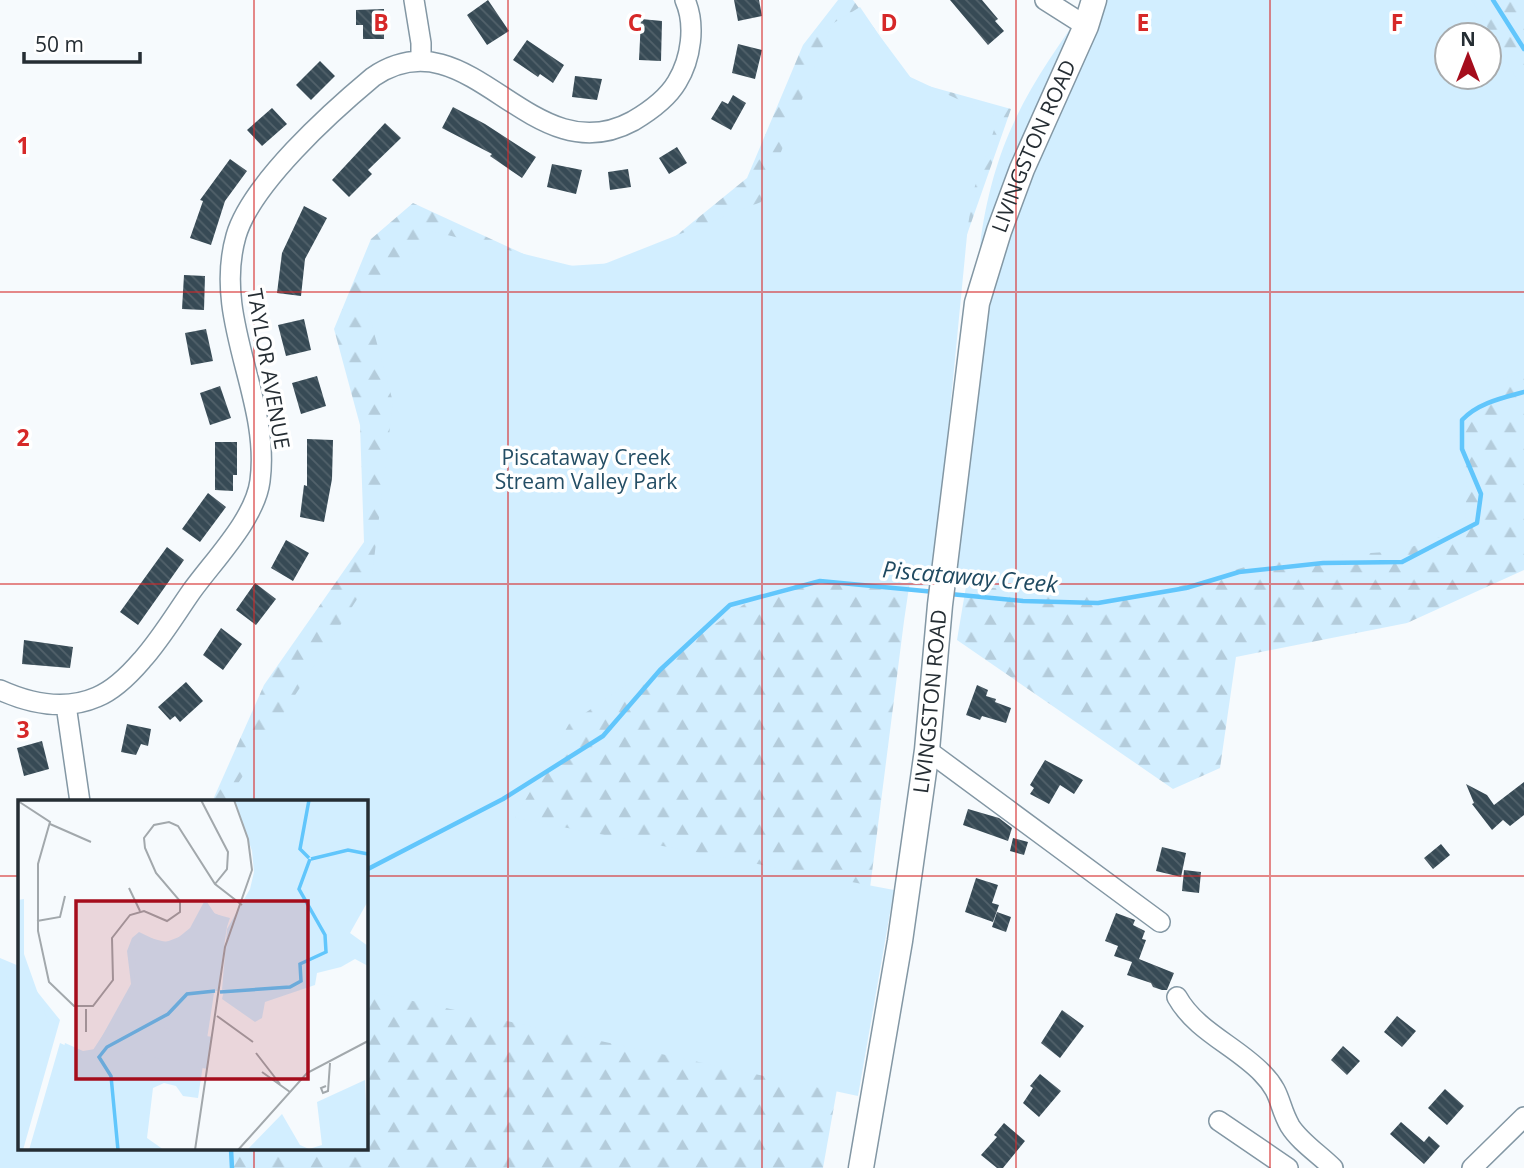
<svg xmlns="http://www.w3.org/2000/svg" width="1524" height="1168" font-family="'Open Sans',sans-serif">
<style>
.forest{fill:url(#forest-firs);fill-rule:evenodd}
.green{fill:#d2eeff;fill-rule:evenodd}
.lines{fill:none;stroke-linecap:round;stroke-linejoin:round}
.stream{stroke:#61c6fc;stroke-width:4.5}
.building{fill:url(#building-back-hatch)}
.minor-casing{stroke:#8397a4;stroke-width:22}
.major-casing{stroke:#8397a4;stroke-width:27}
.minor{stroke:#fff;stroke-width:19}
.major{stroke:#fff;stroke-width:24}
.grid{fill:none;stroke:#d62828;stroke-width:2;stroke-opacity:0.55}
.labels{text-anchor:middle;stroke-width:7;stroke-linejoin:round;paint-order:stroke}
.street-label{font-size:21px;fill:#252d33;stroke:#fff}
.park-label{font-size:21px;fill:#244e65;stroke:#fff}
.water-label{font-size:23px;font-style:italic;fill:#204a61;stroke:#fff}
.inset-river{fill:none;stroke:#61c6fc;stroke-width:3.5}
.inset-road{fill:none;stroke:#a2a8ac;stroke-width:2}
.view{fill:#a50d1c;fill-opacity:0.15;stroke:#a50d1c;stroke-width:3.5}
.inset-edge{fill:none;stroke:#252d33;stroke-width:3.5}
.grid-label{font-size:23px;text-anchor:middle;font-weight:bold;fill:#d62828;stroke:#fff;stroke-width:7;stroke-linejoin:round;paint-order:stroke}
</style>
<defs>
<pattern id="forest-firs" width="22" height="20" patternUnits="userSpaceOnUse" patternTransform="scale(1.75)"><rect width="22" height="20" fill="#d2eeff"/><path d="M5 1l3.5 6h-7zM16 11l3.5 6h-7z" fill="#b4ccdb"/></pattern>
<pattern id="building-back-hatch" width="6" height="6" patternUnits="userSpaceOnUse" patternTransform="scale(1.75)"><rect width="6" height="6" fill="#374a55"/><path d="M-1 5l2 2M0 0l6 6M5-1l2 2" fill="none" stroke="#52626b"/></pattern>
</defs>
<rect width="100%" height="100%" fill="#f6fafd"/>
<path class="forest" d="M 838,0 L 853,0 L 914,82 L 1011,109 L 957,263 L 904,621 L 863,943 L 823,1168 L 0,1168 L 0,958 L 19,966 L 19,1149 L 366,1149 L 366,802 L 212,802 L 264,685 L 364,542 L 360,425 L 334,329 L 371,239 L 413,203 L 552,267 L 645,261 L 747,178 L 803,45 Z
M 1132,0 L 1524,0 L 1524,570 L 1407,623 L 1236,657 L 1220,768 L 1173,789 L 957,640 L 981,497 ZM 1447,35 L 1489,35 L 1489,77 L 1447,77 Z"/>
<path class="green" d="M 1091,0 L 1472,0 L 1524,92 L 1524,371 L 1491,383 L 1457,438 L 1467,475 L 1465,528 L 1400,551 L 1298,558 L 1255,564 L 1164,591 L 1079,595 L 957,585 L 957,578 L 949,577 L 981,237 C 996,135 1032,81 1091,0 ZM 1447,35 L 1489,35 L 1489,77 L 1447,77 Z
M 860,7 L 906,75 L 998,118 L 974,189 L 968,225 L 933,586 L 774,584 L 569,724 L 515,818 L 894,890 L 858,1096 L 366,991 L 366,802 L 226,802 L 372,576 L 393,402 L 367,307 L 431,231 L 589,270 L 761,202 L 832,24 Z
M 0,974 L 19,983 L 19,1149 L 216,1149 L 217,1168 L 0,1168 Z"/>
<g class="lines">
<path class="stream" d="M 1493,0 L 1524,49
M 950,594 L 1023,601 L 1098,603 L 1186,588 L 1239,572 L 1323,563 L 1402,562 L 1477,523 L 1481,494 L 1462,449 L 1462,420 C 1478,403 1502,398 1524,392
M 366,870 L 503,799 L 603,736 L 660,670 L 730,605 L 820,581 L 935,592
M 231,1149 L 232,1168"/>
</g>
<path class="building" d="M 488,0 L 509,31 L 487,45 L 467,15 Z
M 734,0 L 759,0 L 762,16 L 738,21 Z
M 950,0 L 982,0 L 998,19 L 995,21 L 1004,31 L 988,45 Z
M 384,9 L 384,39 L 363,39 L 363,25 L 356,25 L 356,10 Z
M 641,19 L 662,21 L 661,61 L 639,60 Z
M 527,40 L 564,65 L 553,83 L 540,74 L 538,77 L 513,60 Z
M 738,44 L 762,50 L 755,79 L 732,73 Z
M 320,61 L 335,76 L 311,100 L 296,85 Z
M 575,76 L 602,79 L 597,100 L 572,97 Z
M 733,95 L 746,103 L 731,130 L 711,119 L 722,101 L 728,104 Z
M 453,107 L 485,124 L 536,157 L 522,178 L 490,156 L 492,154 L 442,128 Z
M 272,108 L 287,124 L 262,146 L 247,130 Z
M 385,123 L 401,138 L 368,170 L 372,174 L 349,197 L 332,180 Z
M 677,147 L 687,163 L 669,174 L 659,158 Z
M 230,159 L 247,171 L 225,201 L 211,245 L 190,238 L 203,201 L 200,200 Z
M 552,164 L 582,170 L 576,194 L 547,187 Z
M 628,169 L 631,187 L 610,190 L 608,172 Z
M 304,206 L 327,218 L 305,259 L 301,296 L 277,293 L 282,253 Z
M 184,275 L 205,276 L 204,310 L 182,309 Z
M 304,319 L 311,350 L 286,356 L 278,325 Z
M 206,329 L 213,361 L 191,365 L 185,333 Z
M 317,376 L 326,406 L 301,414 L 292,383 Z
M 220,386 L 231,418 L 210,425 L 200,393 Z
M 307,439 L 333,440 L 332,479 L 324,522 L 300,517 L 304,485 L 307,486 Z
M 215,442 L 237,442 L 237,475 L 233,475 L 233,491 L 215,490 Z
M 208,493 L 226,507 L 200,542 L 182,529 Z
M 286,540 L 309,553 L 293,581 L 271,568 Z
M 167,547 L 184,560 L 138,625 L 120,612 Z
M 255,583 L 276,599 L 256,625 L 236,610 Z
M 221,628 L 242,644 L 223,670 L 203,655 Z
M 24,640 L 73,647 L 70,668 L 22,664 Z
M 186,682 L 203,701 L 180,722 L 175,716 L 170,720 L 158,707 Z
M 977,685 L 988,690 L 986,696 L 996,699 L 995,702 L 1011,708 L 1006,723 L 982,716 L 980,720 L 966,715 Z
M 127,724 L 151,729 L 148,746 L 141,744 L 136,755 L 121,752 Z
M 42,741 L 49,769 L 24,776 L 17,748 Z
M 1045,760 L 1083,780 L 1074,794 L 1060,785 L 1049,804 L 1030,794 L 1034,788 L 1030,785 Z
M 1524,782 L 1524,815 L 1510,826 L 1503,820 L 1492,830 L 1472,804 L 1474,803 L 1466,784 L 1487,795 L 1494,805 Z
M 968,809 L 999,818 L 1012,828 L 1008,841 L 963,825 Z
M 1013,838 L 1028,842 L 1024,855 L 1010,851 Z
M 1441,844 L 1450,855 L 1433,869 L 1424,858 Z
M 1162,847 L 1186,853 L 1181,877 L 1156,871 Z
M 1184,870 L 1201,872 L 1199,893 L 1182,891 Z
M 976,878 L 998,885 L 992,903 L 999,905 L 993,922 L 965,912 Z
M 997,912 L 1011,917 L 1006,932 L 992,927 Z
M 1116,913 L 1135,920 L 1133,925 L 1145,931 L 1142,939 L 1146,940 L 1139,959 L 1174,973 L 1167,990 L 1162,990 L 1153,987 L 1151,983 L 1127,975 L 1132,962 L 1114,956 L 1118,946 L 1105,941 Z
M 1062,1010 L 1084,1026 L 1060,1058 L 1041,1043 Z
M 1397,1016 L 1416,1031 L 1402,1047 L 1384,1032 Z
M 1343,1046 L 1360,1061 L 1347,1075 L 1331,1060 Z
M 1040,1074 L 1061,1091 L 1039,1117 L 1023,1103 L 1033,1088 L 1030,1086 Z
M 1445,1089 L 1464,1106 L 1447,1125 L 1428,1108 Z
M 1401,1122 L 1424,1142 L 1429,1136 L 1440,1146 L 1424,1164 L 1390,1134 Z
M 1004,1123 L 1025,1141 L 1003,1168 L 997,1168 L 981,1155 L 997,1137 L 994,1135 Z"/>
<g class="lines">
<g class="minor-casing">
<path id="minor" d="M 414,0 L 421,43 L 421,61
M 1045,0 L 1086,26
M 0,690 C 31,704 65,711 97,697 C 114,690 130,674 142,660 C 160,640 175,615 191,592 C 214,560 255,519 260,481 C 271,398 212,320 236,236 C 251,184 331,112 373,77 C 470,11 530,177 633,121 C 650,111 667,99 677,82 C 691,59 696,25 685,0
M 66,705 L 80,802
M 927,750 L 1160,922
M 1177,997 C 1196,1031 1236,1046 1262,1073 C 1282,1093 1278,1105 1290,1126 C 1300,1142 1319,1154 1333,1168
M 1219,1121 L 1288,1168
M 1472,1168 L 1524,1117"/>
</g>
<g class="major-casing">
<g id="major">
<path id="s1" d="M 861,1168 L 900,941 L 927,750 L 940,605 L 977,303 L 999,231 L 1022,169 L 1086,26 L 1094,0"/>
</g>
</g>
<use href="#minor" class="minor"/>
<use href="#major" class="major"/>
</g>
<path class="grid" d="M 254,0 L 254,802M 508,0 L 508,1168M 762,0 L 762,1168M 1016,0 L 1016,1168M 1270,0 L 1270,1168M 0,292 L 1524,292M 0,584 L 1524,584M 0,876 L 19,876M 366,876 L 1524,876M 254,1149 L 254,1168"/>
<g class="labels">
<g class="street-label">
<text dy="7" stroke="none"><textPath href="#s1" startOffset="1040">LIVINGSTON ROAD</textPath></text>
<text transform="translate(268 369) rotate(80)" y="7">TAYLOR AVENUE</text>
<text dy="7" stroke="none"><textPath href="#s1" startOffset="472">LIVINGSTON ROAD</textPath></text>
</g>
<g class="park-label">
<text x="586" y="465">Piscataway Creek<tspan x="586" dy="24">Stream Valley Park</tspan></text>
</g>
<g class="water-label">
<text transform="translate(970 577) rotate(5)" y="8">Piscataway Creek</text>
</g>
</g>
<g transform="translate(18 800)">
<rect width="350" height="350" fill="#f6fafd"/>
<path d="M 350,0 L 350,101 L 332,133 L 350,146 L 350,166 L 337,159 L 323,167 L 299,173 L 297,185 L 247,202 L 244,218 L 237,222 L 204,199 L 221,128 ZM 6,99 L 6,159 L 13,184 L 42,220 L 5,350 L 0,349 L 0,100 ZM 187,100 L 197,114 L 212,118 L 204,141 L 180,298 L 165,296 L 158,286 L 146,283 L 135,288 L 129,338 L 146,350 L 16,350 L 47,243 L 65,251 L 77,249 L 113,184 L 109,151 L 114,138 L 121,132 L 142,142 L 156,141 L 172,128 ZM 347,280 L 350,350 L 229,350 L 264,314 L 282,345 L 291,349 L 304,345 L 299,302 Z" fill="#d2eeff"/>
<path d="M 216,0 L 350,0 L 350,49 L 299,58 L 277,86 L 290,115 L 297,116 L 302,140 L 301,154 L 285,160 L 280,168 L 281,182 L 272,185 L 204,190 L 209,129 L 232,89 L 236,72 L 234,51 ZM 189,102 L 196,113 L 210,119 L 200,191 L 176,190 L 145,212 L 137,226 L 194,237 L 189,269 L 88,247 L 76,257 L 91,276 L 94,330 L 101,350 L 11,350 L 42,243 L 71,256 L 115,189 L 118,163 L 114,148 L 124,136 L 148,142 L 174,132 ZM 0,137 L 35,236 L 1,350 L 0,349 Z" fill="#d2eeff"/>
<path class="inset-river" d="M 291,0 L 282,49 L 291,58M 293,59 L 330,50 L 350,54M 202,192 L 272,187 L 283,181 L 282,164 L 308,152 L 307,135 L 281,89 L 292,59M 100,350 L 93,276 L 81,257 L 89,247 L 150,214 L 169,194 L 197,191"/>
<path class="inset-road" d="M 183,0 L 210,52 L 209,69 L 197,84M 0,1 L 32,22 L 20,64 L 20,131 L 31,182 L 56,206 L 75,206 L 95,180 L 94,138 L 112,115 L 126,111 L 149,121 L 162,112 L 162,101 L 138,73 L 127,48 L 126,38 L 136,25 L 151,22 L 160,26 L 197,84 L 224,105M 32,24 L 73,42M 111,88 L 122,111M 19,121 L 42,117 L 47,96M 68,209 L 68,232M 199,216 L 235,242M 238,253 L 262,284M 244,272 L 272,292M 308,286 L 303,288 L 305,293 L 310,291 L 312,263M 177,350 L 207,147 L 234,70 L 230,39 L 216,0M 220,350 L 289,273 L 350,241"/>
<path class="view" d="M 58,101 L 290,101 L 290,279 L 58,279 Z"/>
<rect width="350" height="350" class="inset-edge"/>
</g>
<g class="grid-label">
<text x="381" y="31">B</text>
<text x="635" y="31">C</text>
<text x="889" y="31">D</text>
<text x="1143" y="31">E</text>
<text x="1397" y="31">F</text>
<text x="23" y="154">1</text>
<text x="23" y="446">2</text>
<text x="23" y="738">3</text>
</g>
<g transform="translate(1468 56)"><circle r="33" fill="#ffffff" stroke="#a8abad" stroke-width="2"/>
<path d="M0-5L12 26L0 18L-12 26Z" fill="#a50d1c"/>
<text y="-10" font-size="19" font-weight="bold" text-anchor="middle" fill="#252d33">N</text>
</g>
<path d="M24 52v10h116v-10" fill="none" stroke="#252d33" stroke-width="3.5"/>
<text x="35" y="52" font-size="21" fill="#252d33" stroke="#ffffff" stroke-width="5" paint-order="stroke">50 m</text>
</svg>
